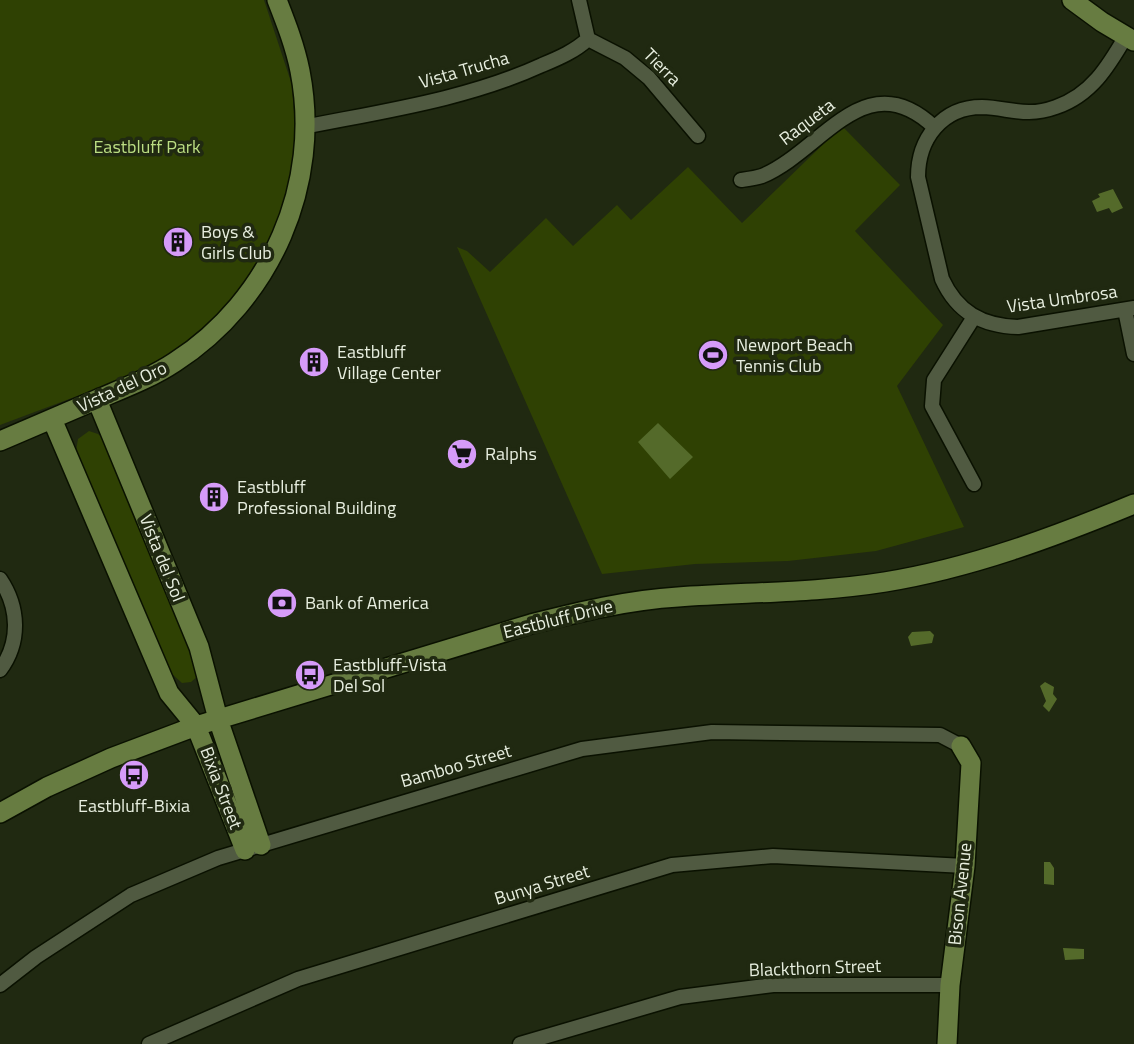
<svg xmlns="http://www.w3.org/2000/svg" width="1134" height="1044" font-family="'Titillium Web',sans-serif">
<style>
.green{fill:#2f4103}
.water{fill:#546a2a}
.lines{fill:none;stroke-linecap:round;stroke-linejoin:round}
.street-casing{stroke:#0a1100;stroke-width:17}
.secondary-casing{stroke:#0a1100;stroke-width:22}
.street{stroke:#505a41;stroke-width:14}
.secondary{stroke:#677c41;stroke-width:19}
.labels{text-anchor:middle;stroke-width:7;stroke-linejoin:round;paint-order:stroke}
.street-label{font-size:18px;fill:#e7eedf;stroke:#202911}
.park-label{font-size:18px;fill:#bbde83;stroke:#202911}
.poi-label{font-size:18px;fill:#e7eedf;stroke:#202911;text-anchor:start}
</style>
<rect width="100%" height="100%" fill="#202911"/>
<path class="green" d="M 0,0 L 264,0 L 292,85 L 296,141 L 289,189 L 270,242 L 236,296 L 194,341 L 136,374 L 0,425 Z
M 842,126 L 900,185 L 855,231 L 943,325 L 897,386 L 964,527 L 876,551 L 788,561 L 695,564 L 602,574 L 457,247 L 467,251 L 490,272 L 546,218 L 573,246 L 617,205 L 631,220 L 688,167 L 742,223 Z
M 89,431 L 98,434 L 104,439 L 199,662 L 198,676 L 191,682 L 182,683 L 172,674 L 76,451 L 78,439 Z"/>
<path class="water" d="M 1113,189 L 1123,208 L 1112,213 L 1109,208 L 1097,212 L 1092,201 L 1100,197 L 1098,194 Z
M 658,423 L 693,457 L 670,479 L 638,442 Z
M 930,631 L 934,635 L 932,643 L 911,646 L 908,637 L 912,632 Z
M 1045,682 L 1054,687 L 1053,694 L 1057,699 L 1049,712 L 1043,706 L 1046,701 L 1040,686 Z
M 1044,862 L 1050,862 L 1054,868 L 1054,885 L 1044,884 Z
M 1063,948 L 1084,949 L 1084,959 L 1065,960 Z"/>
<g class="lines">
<g class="street-casing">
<path id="street" d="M 1126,36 C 1108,67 1091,95 1056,107 C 1026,118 1010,108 982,107 C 942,107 918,139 918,177 L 942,279 C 957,312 982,326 1018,327 L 1134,308
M 588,39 L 625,58 L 649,78 L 698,136
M 304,127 C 384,111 468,99 542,65 C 559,58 575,51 588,39 L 579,0
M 741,180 C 748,179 756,178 762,176 C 822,151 865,62 934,127
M 1125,310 L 1134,354
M 974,484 L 932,406 L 934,380 L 974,317
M 0,579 C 19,607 21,642 0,670
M 0,985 L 36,957 L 131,895 L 218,858 L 582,749 L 712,732 L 940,735 L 961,746
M 149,1044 L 298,979 L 672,865 L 773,856 L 965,866
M 520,1044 L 680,997 L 773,985 L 950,985"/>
</g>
<g class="secondary-casing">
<path id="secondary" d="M 1072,0 L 1102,22 L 1134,41
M 97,400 L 199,647 L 218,719 L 261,845
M 52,419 L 169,693 L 196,726 L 245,850
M 0,441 C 33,427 66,413 98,399 C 124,388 151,378 175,362 C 271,300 322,184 300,71 C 295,46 286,23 277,0
M 0,813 L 47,787 L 111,758 L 196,726 L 531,624 C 579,612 628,600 678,597 C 747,592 816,593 885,582 C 971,568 1054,537 1134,504
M 947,1044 L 950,985 L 965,866 L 971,763 L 961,746"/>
</g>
<use href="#street" class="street"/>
<use href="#secondary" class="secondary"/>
</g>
<defs>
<g id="building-disc" transform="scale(1.575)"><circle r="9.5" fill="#d69bf9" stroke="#202911"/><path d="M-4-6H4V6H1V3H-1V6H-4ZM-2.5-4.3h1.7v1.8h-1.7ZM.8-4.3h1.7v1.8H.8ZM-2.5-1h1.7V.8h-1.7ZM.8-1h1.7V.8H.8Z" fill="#111"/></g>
<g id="stadium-disc" transform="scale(1.575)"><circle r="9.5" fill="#d69bf9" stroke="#202911"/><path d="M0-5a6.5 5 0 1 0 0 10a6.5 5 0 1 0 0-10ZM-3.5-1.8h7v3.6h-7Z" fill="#111"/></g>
<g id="supermarket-disc" transform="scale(1.575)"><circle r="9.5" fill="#d69bf9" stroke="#202911"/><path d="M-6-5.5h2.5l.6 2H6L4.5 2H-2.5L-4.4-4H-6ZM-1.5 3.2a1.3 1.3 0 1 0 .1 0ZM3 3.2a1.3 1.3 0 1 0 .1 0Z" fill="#111"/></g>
<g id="bank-disc" transform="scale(1.575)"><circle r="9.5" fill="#d69bf9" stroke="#202911"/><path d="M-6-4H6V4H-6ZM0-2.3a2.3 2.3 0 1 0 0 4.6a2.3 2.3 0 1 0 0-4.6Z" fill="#111"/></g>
<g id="bus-disc" transform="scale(1.575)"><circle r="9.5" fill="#d69bf9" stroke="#202911"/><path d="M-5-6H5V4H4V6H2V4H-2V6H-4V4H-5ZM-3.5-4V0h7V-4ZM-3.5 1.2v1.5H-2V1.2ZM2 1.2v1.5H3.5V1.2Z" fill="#111"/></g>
</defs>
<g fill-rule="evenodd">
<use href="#building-disc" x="178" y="242"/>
<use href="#stadium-disc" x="713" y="355"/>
<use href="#building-disc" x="314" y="362"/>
<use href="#supermarket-disc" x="462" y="454"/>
<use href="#building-disc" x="214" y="497"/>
<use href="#bank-disc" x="282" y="603"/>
<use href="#bus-disc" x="310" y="675"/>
<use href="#bus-disc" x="134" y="775"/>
</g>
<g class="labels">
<g class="street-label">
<text transform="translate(662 67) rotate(45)" y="6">Tierra</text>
<text transform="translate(464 70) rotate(-16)" y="6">Vista Trucha</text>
<text transform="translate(807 122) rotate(-37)" y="6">Raqueta</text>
<text transform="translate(1062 299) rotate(-8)" y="6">Vista Umbrosa</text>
<text transform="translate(122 387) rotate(-25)" y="6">Vista del Oro</text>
<text transform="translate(162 558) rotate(68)" y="6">Vista del Sol</text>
<text transform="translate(558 619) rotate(-14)" y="6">Eastbluff Drive</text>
<text transform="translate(456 766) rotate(-16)" y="6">Bamboo Street</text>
<text transform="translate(221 788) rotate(69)" y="6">Bixia Street</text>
<text transform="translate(542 885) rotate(-17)" y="6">Bunya Street</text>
<text transform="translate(960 894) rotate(-84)" y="6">Bison Avenue</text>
<text transform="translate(815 968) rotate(-2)" y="6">Blackthorn Street</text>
</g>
<g class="park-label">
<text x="147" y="153">Eastbluff Park</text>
</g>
<g class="poi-label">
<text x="201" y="238">Boys &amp;<tspan x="201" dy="21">Girls Club</tspan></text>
<text x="736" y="351">Newport Beach<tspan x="736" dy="21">Tennis Club</tspan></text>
<text x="337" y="358">Eastbluff<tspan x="337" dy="21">Village Center</tspan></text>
<text x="485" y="460">Ralphs</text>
<text x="237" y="493">Eastbluff<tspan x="237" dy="21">Professional Building</tspan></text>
<text x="305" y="609">Bank of America</text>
<text x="333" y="671">Eastbluff-Vista<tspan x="333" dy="21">Del Sol</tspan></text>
<text x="134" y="812" text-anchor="middle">Eastbluff-Bixia</text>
</g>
</g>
</svg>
